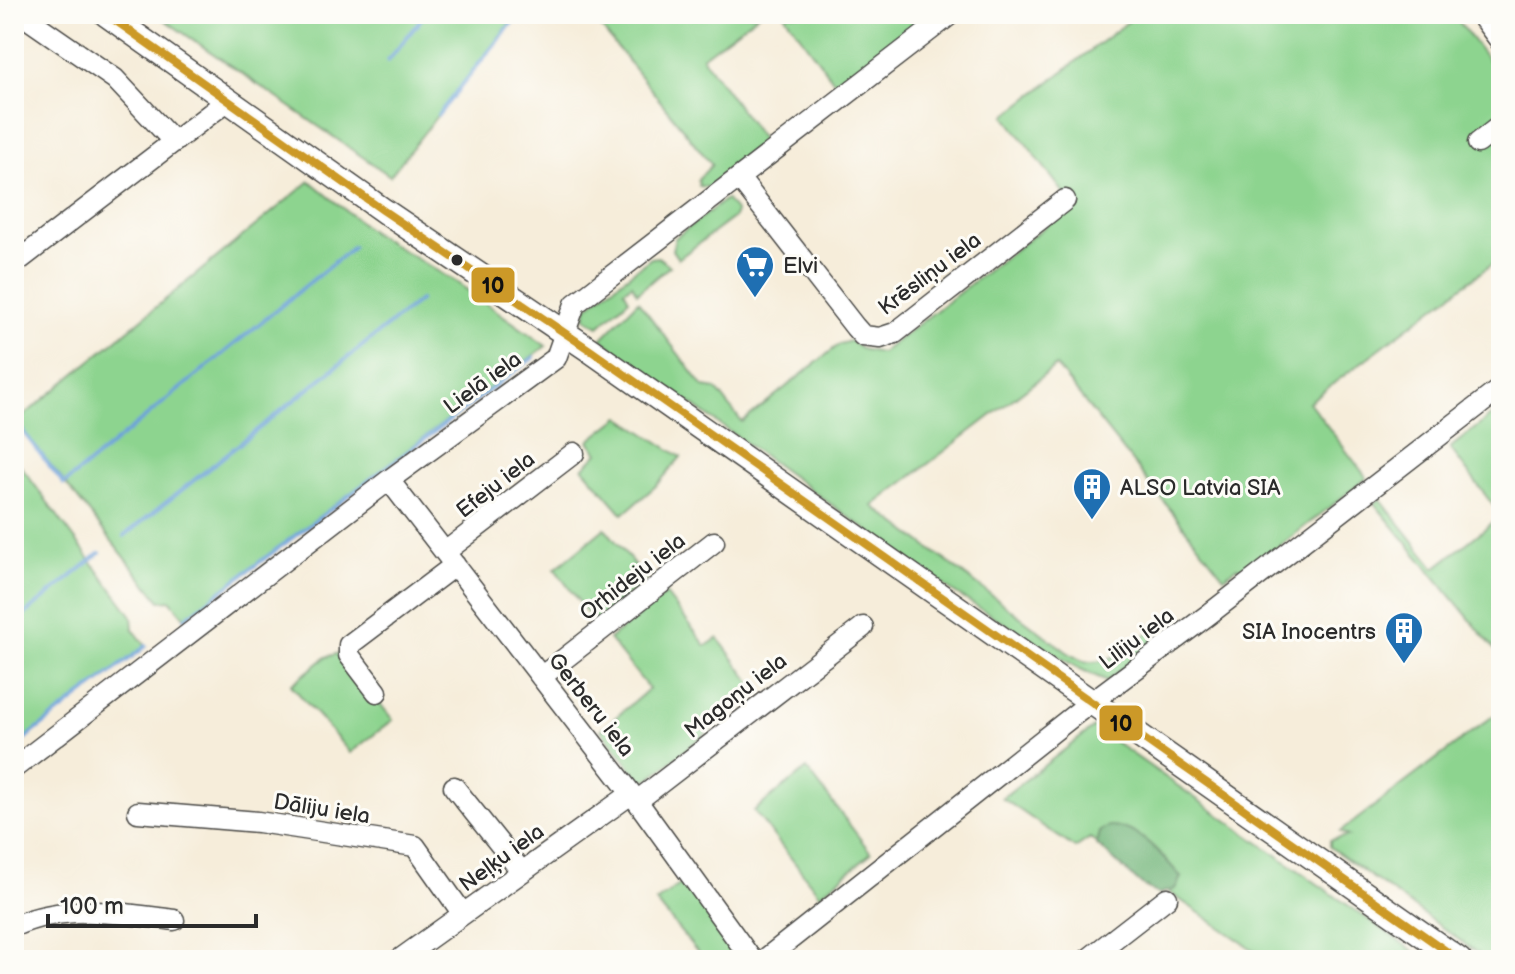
<svg xmlns="http://www.w3.org/2000/svg" width="1515" height="974" font-family="'Balsamiq Sans',sans-serif">
<style>
.green{fill:#8dd48f;stroke:#5c805d;stroke-width:2}
.forest{fill:#72b67a;stroke:#4e7052;stroke-width:2}
.lines{fill:none;stroke-linecap:round;stroke-linejoin:round}
.stream{stroke:#6da2da;stroke-width:4}
.minor-casing{stroke:#494845;stroke-width:23}
.major-casing{stroke:#494845;stroke-width:27}
.minor{stroke:#fff;stroke-width:20}
.major{stroke:#fff;stroke-width:24}
.bus-1-casing{stroke:#fdfcf7;stroke-width:14}
.bus-1{stroke:#cc9928;stroke-width:8}
.bus-dot{fill:#2b2b2b;stroke:#fdfcf7;stroke-width:3}
.labels{text-anchor:middle;stroke-width:6;stroke-linejoin:round;paint-order:stroke}
.poi-label{font-size:22px;fill:#2b2b2b;stroke:#fdfcf7;text-anchor:start}
.street-label{font-size:22px;fill:#2b2b2b;stroke:#fdfcf7}
.line-badge{stroke:#fdfcf7;stroke-width:3}
.pale-badge-label{font-size:22px;text-anchor:middle;font-weight:bold;fill:#111}
</style>
<rect width="100%" height="100%" fill="#fdfcf7"/>
<filter id="ink" filterUnits="userSpaceOnUse"><feTurbulence type="fractalNoise" baseFrequency=".0125" numOctaves="2"/><feDisplacementMap in="SourceGraphic" scale="16" xChannelSelector="R" yChannelSelector="G"/><feConvolveMatrix kernelMatrix="1 2 1 2 8 2 1 2 1" color-interpolation-filters="sRGB"/></filter>
<filter id="wash" filterUnits="userSpaceOnUse"><feTurbulence type="fractalNoise" baseFrequency=".006" numOctaves="4" result="noise"/><feDisplacementMap in="SourceGraphic" scale="32" xChannelSelector="R" yChannelSelector="G"/><feGaussianBlur stdDeviation="1.8" result="paint"/><feColorMatrix in="noise" values="0 0 0 0 0 0 0 0 0 0 0 0 0 0 0 0 0 1.4 0 .05"/><feComposite in="paint" operator="in"/></filter>
<g filter="url(#wash)">
<rect width="100%" height="100%" fill="#f6edda"/>
<path class="green" d="M 156,14 L 517,14 L 390,176 Z
M 590,14 L 759,14 L 702,57 L 767,146 L 711,188 L 699,186 L 698,179 L 712,165 Z
M 784,14 L 934,14 L 849,80 L 835,83 Z
M 1138,14 L 1453,14 L 1501,77 L 1501,257 L 1309,402 L 1367,478 L 1249,570 L 1237,567 L 1224,577 L 1056,366 L 873,506 L 1067,652 C 1072,655 1079,660 1084,661 C 1110,667 1136,642 1154,628 L 1163,630 L 1166,634 L 1107,681 L 1078,668 L 953,592 L 601,339 L 638,301 L 704,387 L 716,389 L 742,422 L 840,344 L 850,341 L 861,349 L 881,353 L 1073,205 L 1005,116 Z
M 310,181 L 373,233 L 456,282 L 546,346 L 185,618 L 170,600 L 160,601 L 16,422 Z
M 726,199 L 736,212 L 734,217 L 678,259 L 672,250 L 675,238 Z
M 658,257 L 670,266 L 637,293 L 632,284 L 624,290 L 629,299 L 599,326 L 585,318 L 588,306 L 651,258 Z
M 1501,408 L 1501,657 L 1374,503 L 1380,499 L 1435,568 L 1501,516 L 1450,448 Z
M 620,417 L 681,457 L 657,485 L 623,514 L 583,468 L 598,453 L 589,441 Z
M 14,457 L 132,616 L 133,629 L 146,646 L 14,747 Z
M 605,528 L 647,580 L 594,622 L 555,569 Z
M 666,594 L 706,646 L 718,638 L 758,692 L 649,779 L 641,780 L 601,730 L 649,689 L 609,639 Z
M 340,653 L 393,720 L 350,753 L 291,685 L 326,657 Z
M 1501,710 L 1501,934 L 1497,937 L 1501,940 L 1501,960 L 1487,960 L 1330,847 L 1330,840 L 1348,836 L 1340,832 Z
M 1094,727 L 1426,960 L 1268,960 L 1090,838 L 1075,848 L 1002,798 Z
M 807,769 L 871,853 L 820,895 L 754,811 Z
M 685,881 L 740,957 L 739,960 L 704,960 L 656,902 Z"/>
<path class="forest" d="M 1109,826 C 1139,826 1162,855 1181,877 L 1175,889 L 1158,894 L 1142,885 L 1096,844 L 1099,832 Z"/>
<g class="lines">
<path class="stream" d="M 388,61 L 425,14
M 438,115 L 519,14
M 14,420 L 64,484 L 353,247
M 124,536 L 420,300
M 185,618 L 534,357
M 14,623 L 100,553
M 14,747 L 146,646"/>
</g>
</g>
<g filter="url(#ink)">
<g class="lines">
<g class="minor-casing">
<path id="minor" d="M 21,14 L 115,79 L 174,142
M 1480,14 L 1501,42
M 1478,143 L 1501,125
M 739,178 L 855,327 L 863,336 L 880,338 L 895,333 L 1065,200
M 14,264 L 227,101
M 389,480 L 637,801 L 752,960
M 445,552 L 574,453
M 541,677 L 714,542
M 377,692 L 349,655 L 349,645 L 455,565
M 14,768 L 389,480 L 556,358 L 575,304 L 951,14
M 454,787 L 522,872
M 637,801 L 863,627
M 138,812 L 258,822 L 415,846 L 463,914
M 14,926 C 66,903 120,913 174,920
M 399,960 L 631,794
M 764,960 L 1078,712 L 1208,615 L 1501,388
M 1087,960 L 1167,898"/>
</g>
<g class="major-casing">
<path id="major" d="M 106,14 L 384,211 L 590,350 L 1459,960"/>
</g>
<use href="#minor" class="minor"/>
<use href="#major" class="major"/>
<g class="bus-1-casing">
<path id="bus-1" d="M 106,14 L 384,211 L 590,350 L 1459,960"/>
</g>
<use href="#bus-1" class="bus-1"/>
</g>
</g>
<defs>
<g id="supermarket-pin" transform="scale(2)"><path d="M0 17L-7.5 6A9.5 9.5 0 1 1 7.5 6Z" fill="#1f6fb2" stroke="#fdfcf7"/><path d="M-6-5.5h2.5l.6 2H6L4.5 2H-2.5L-4.4-4H-6ZM-1.5 3.2a1.3 1.3 0 1 0 .1 0ZM3 3.2a1.3 1.3 0 1 0 .1 0Z" fill="#fff"/></g>
<g id="building-pin" transform="scale(2)"><path d="M0 17L-7.5 6A9.5 9.5 0 1 1 7.5 6Z" fill="#1f6fb2" stroke="#fdfcf7"/><path d="M-4-6H4V6H1V3H-1V6H-4ZM-2.5-4.3h1.7v1.8h-1.7ZM.8-4.3h1.7v1.8H.8ZM-2.5-1h1.7V.8h-1.7ZM.8-1h1.7V.8H.8Z" fill="#fff"/></g>
</defs>
<g fill-rule="evenodd">
<use href="#supermarket-pin" x="755" y="265"/>
<use href="#building-pin" x="1092" y="487"/>
<use href="#building-pin" x="1404" y="631"/>
</g>
<circle class="bus-dot" cx="457" cy="260" r="7"/>
<g class="labels">
<g class="poi-label">
<text x="783" y="273">Elvi</text>
<text x="1120" y="495">ALSO Latvia SIA</text>
<text x="1376" y="639" text-anchor="end">SIA Inocentrs</text>
</g>
<g class="street-label">
<text transform="translate(929 273) rotate(-37)" y="8">Krēsliņu iela</text>
<text transform="translate(482 382) rotate(-36)" y="8">Lielā iela</text>
<text transform="translate(495 484) rotate(-38)" y="8">Efeju iela</text>
<text transform="translate(632 576) rotate(-38)" y="8">Orhideju iela</text>
<text transform="translate(1136 638) rotate(-37)" y="8">Liliju iela</text>
<text transform="translate(735 695) rotate(-38)" y="8">Magoņu iela</text>
<text transform="translate(592 704) rotate(52)" y="8">Gerberu iela</text>
<text transform="translate(322 808) rotate(9)" y="8">Dāliju iela</text>
<text transform="translate(501 857) rotate(-36)" y="8">Neļķu iela</text>
</g>
</g>
<g class="line-badge">
<rect x="470" y="266" width="46" height="38" rx="8" fill="#cc9928"/>
<rect x="1098" y="704" width="46" height="38" rx="8" fill="#cc9928"/>
</g>
<g class="pale-badge-label">
<text x="493" y="293">10</text>
<text x="1121" y="731">10</text>
</g>
<rect width="1515" height="974" fill="none" stroke="#fdfcf7" stroke-width="48"/>
<path d="M48 914v12h208v-12" fill="none" stroke="#2b2b2b" stroke-width="4"/>
<text x="60" y="914" font-size="24" fill="#2b2b2b" stroke="#fdfcf7" stroke-width="6" paint-order="stroke">100 m</text>
</svg>
